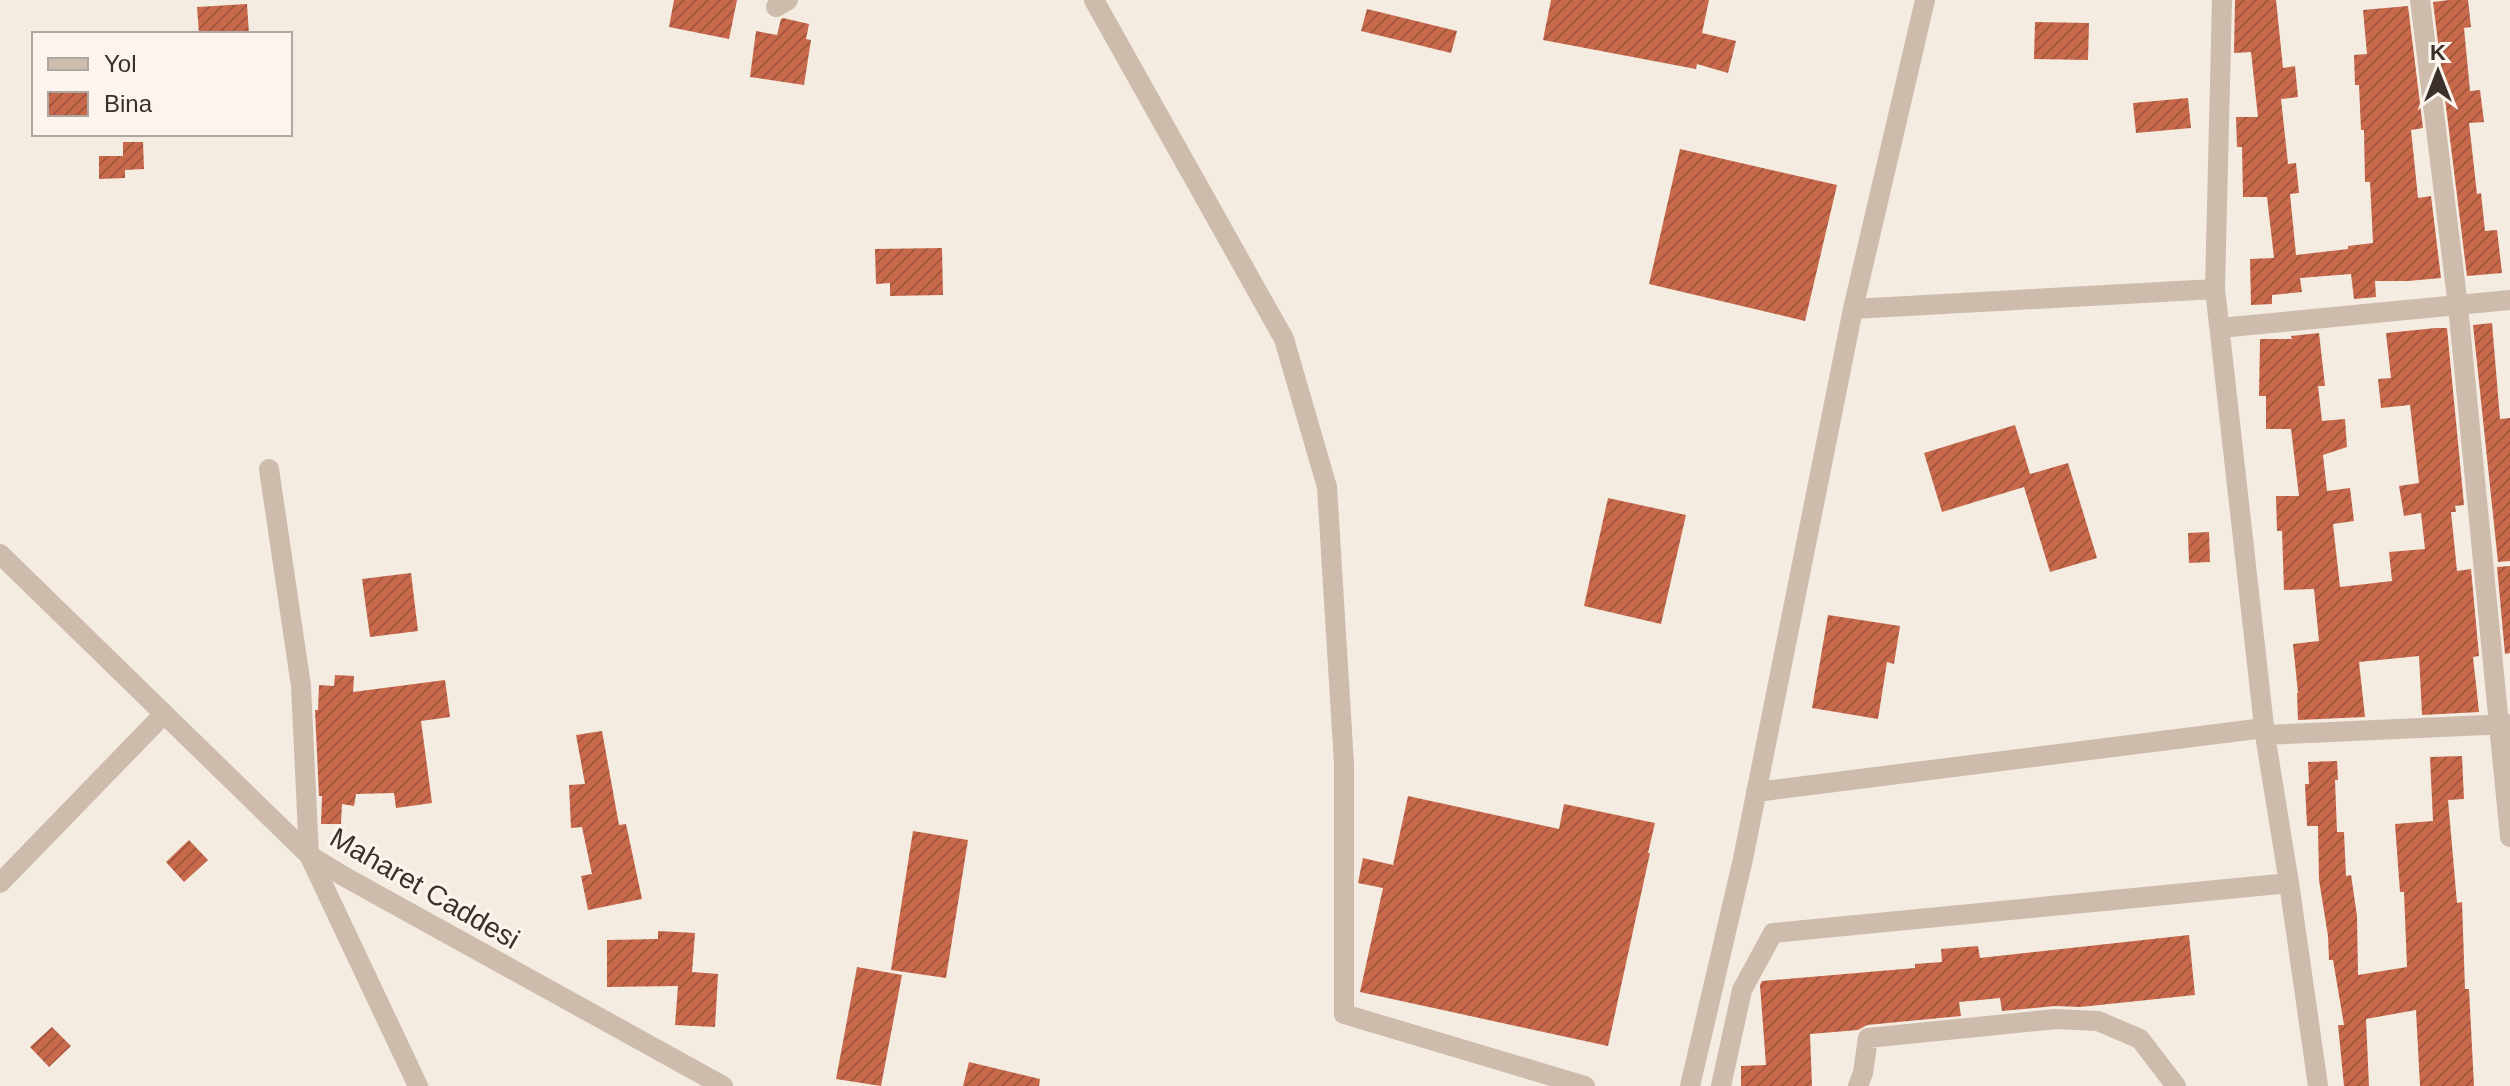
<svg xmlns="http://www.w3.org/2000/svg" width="2510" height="1086" font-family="Arial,sans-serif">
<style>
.building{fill:url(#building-hatch)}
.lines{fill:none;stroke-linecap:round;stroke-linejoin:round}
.minor{stroke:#cdbbac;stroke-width:20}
.tertiary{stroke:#cdbbac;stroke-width:20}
.labels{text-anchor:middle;stroke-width:6;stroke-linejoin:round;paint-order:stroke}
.street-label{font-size:28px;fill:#3b302b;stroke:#fbf5ee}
</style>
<defs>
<pattern id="building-hatch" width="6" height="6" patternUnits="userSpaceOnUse" patternTransform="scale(2)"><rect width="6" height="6" fill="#c8694b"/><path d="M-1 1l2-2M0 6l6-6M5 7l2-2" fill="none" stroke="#a4573f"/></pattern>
</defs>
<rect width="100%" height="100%" fill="#f4ebe1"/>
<path class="building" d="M 674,0 L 737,0 L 729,39 L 669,27 Z
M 1551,0 L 1709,0 L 1702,33 L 1736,41 L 1728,73 L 1697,64 L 1696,69 L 1543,40 Z
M 2235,0 L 2276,0 L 2283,68 L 2295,66 L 2298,97 L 2281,99 L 2288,164 L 2296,163 L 2299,193 L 2290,194 L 2296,255 L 2348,249 L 2348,246 L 2373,243 L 2370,182 L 2365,182 L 2364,130 L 2361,130 L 2359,85 L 2355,85 L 2354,55 L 2367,54 L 2363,10 L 2408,6 L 2423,128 L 2411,130 L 2418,198 L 2431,196 L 2441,278 L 2408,281 L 2375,281 L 2376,297 L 2354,299 L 2351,274 L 2300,278 L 2302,292 L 2272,295 L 2272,304 L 2251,305 L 2250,259 L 2274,258 L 2267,197 L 2243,197 L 2242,147 L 2237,147 L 2236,117 L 2258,117 L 2251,52 L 2234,53 Z
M 2449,0 L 2468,0 L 2471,27 L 2464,28 L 2470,91 L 2480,90 L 2484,122 L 2469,123 L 2477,194 L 2481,193 L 2485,231 L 2497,230 L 2502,273 L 2467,276 L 2433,2 Z
M 247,4 L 249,34 L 199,34 L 197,7 Z
M 1367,9 L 1457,31 L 1451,53 L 1361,31 Z
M 783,18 L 809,24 L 806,39 L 811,40 L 804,85 L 750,77 L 756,31 L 777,35 L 781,19 Z
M 2035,22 L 2089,23 L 2088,60 L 2034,59 Z
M 2188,98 L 2191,128 L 2136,133 L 2133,103 Z
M 123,142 L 143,142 L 144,169 L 125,170 L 125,178 L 99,179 L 99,156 L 123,156 Z
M 1680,149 L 1837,185 L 1805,321 L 1649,284 Z
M 942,248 L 943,295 L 890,296 L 890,283 L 876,284 L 875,249 Z
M 2492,323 L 2500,419 L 2510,418 L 2510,561 L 2498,562 L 2473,325 Z
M 2436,328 L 2447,328 L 2464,505 L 2455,506 L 2456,512 L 2451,512 L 2457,571 L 2471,569 L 2479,656 L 2473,657 L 2479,712 L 2422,715 L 2419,656 L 2359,662 L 2365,717 L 2298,720 L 2297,693 L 2298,693 L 2293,644 L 2319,641 L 2314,589 L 2284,590 L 2282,531 L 2277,531 L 2276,496 L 2299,496 L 2291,429 L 2266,429 L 2266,396 L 2259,396 L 2260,339 L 2292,339 L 2291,336 L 2319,333 L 2325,386 L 2318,386 L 2322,421 L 2345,419 L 2347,447 L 2323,455 L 2327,491 L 2350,488 L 2354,521 L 2333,524 L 2340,587 L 2392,581 L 2389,552 L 2425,549 L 2421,513 L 2404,516 L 2399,486 L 2419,483 L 2410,405 L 2381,408 L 2378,379 L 2391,378 L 2386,333 Z
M 2015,425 L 2030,474 L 2068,463 L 2097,558 L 2050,572 L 2024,487 L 1942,512 L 1924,453 Z
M 1608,498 L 1686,515 L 1661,624 L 1584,606 Z
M 2209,532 L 2210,562 L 2189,563 L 2188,533 Z
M 2510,566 L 2510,653 L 2505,654 L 2497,567 Z
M 411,573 L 418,631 L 370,637 L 362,579 Z
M 1828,615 L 1900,626 L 1894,664 L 1887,662 L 1878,719 L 1812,708 Z
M 335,675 L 354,676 L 353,692 L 445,680 L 450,717 L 421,721 L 432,803 L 396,808 L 394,793 L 356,794 L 354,806 L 342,804 L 341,824 L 321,824 L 322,796 L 319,796 L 315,710 L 318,710 L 319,685 L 334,686 Z
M 602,731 L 619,825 L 626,824 L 642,899 L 588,910 L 581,876 L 592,874 L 582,827 L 571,828 L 569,785 L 585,784 L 576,735 Z
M 2462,756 L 2464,799 L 2448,800 L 2457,903 L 2462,902 L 2465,989 L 2469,989 L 2474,1086 L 2420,1086 L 2416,1010 L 2366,1019 L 2369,1086 L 2344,1086 L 2338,1025 L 2344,1025 L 2333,960 L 2329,960 L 2328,936 L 2319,880 L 2318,826 L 2307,826 L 2305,784 L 2309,784 L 2308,762 L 2337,761 L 2338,780 L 2335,780 L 2337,832 L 2344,832 L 2346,876 L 2351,875 L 2357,916 L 2358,975 L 2407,967 L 2404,892 L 2400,892 L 2395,824 L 2433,821 L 2430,757 Z
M 1408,796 L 1559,829 L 1564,804 L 1655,823 L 1648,853 L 1650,853 L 1608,1046 L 1360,992 L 1383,888 L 1358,883 L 1363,858 L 1393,865 Z
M 913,831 L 968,840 L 946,978 L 891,970 Z
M 189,840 L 208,860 L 184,882 L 166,862 Z
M 658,931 L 695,933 L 692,972 L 718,974 L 715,1027 L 675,1025 L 678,986 L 607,987 L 607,940 L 658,939 Z
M 2189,935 L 2195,995 L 2080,1007 L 2055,1006 L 2002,1011 L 2000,998 L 1959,1002 L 1961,1016 L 1867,1025 L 1858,1030 L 1810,1034 L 1812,1086 L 1741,1086 L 1741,1066 L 1766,1065 L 1760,985 L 1762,981 L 1915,968 L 1915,964 L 1942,962 L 1941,949 L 1978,946 L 1980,958 Z
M 857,967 L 902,975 L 881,1086 L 836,1079 Z
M 52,1027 L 71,1046 L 49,1067 L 30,1047 Z
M 969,1062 L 1040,1079 L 1039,1086 L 963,1086 Z"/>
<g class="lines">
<path class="minor" d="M 1094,0 L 1284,339 L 1327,487 L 1344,764 L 1344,1014 L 1585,1086
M 2222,0 L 2215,289 L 2265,735 L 2289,883 L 2318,1086
M 2420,0 L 2458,306 L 2510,837
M 776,7 L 788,0
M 1853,309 L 2215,289
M 2220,328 L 2510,300
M 269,469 L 301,686 L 309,855 L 418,1086
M 2265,735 L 2508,724
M 1756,792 L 2264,728
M 0,883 L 164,714
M 1690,1086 L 1743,859 L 1853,309 L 1925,0
M 1721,1086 L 1742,990 L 1773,933 L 2289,883
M 1858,1086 L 1863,1073 L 1868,1038 L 2056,1019 L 2098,1021 L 2140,1039 L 2176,1086"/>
<path class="tertiary" d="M 0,554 L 309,855 L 345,877 L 723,1086"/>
</g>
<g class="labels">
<g class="street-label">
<text transform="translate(425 888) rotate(30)" y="10">Maharet Caddesi</text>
</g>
</g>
<rect x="32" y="32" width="260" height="104" fill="#fbf5ee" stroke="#aea6a0" stroke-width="2"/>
<rect x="48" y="58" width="40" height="12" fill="#cdbbac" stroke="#aea6a0" stroke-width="2"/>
<text x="104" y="72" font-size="24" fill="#3b302b">Yol</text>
<rect x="48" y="92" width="40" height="24" fill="url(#building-hatch)" stroke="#aea6a0" stroke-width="2"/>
<text x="104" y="112" font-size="24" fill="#3b302b">Bina</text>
<g transform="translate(2438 72)" stroke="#fbf5ee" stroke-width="6" paint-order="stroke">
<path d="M0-6L14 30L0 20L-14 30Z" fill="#3b302b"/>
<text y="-12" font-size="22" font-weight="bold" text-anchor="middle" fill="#3b302b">K</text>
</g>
</svg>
